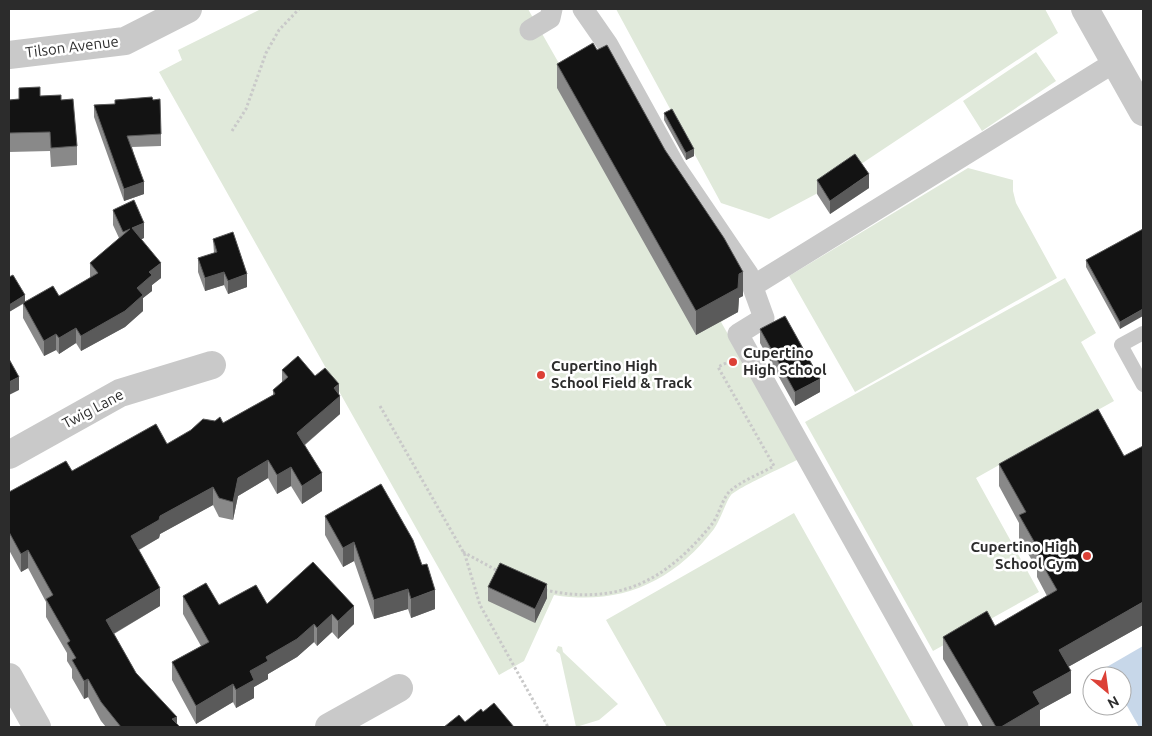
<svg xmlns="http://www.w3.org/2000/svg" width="1152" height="736" font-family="Ubuntu,sans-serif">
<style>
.green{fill:#e0e9da}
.water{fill:#c7d7e9}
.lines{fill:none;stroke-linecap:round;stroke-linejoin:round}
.path{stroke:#c9c9c9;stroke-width:3;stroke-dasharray:2.5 2.5;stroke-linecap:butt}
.service{stroke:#c9c9c9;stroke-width:14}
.pedestrian{stroke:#c9c9c9;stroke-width:21}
.minor{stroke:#c9c9c9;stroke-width:28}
.tertiary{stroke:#c9c9c9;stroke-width:28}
.wall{fill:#898989}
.shaded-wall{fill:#5a5a5a}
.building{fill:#131313;stroke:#5a5a5a}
.poi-dot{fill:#dc4036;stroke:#fff;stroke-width:2}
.labels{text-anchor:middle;stroke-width:5;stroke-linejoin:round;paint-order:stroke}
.street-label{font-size:15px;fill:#2c2c2c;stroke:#fff}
.poi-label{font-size:15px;font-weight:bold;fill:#2c2c2c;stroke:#fff;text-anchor:start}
</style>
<rect width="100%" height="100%" fill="#fff"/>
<path class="green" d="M 261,9 L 528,9 L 569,81 L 727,266 L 743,295 L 739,298 L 738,312 L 721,322 L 799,459 C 788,465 737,488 731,495 C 726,501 721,519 714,529 C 673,582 620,606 554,595 L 524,661 L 499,675 L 159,72 L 182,60 L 178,50 Z
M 616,9 L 1045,9 L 1058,33 L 816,194 L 769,219 L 721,203 Z
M 1036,52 L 1056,81 L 982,131 L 963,101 Z
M 968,168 L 1013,180 L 1013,191 L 1016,203 L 1057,278 L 855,392 L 789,276 Z
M 1065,278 L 1096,333 L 1081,342 L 1114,401 L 976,478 L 1039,592 L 933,651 L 805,422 Z
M 794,513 L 914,727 L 667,727 L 606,620 Z
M 558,646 L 562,647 L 563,652 L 618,704 L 599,720 L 576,727 L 560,654 L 556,651 Z"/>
<path class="water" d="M 1143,646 L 1143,727 L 1139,727 L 1122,697 L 1122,676 L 1110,676 L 1105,668 Z"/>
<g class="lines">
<path class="path" d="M 232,131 L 246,109 L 266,53 L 279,30 L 299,9
M 380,406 L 465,555 L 480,605 L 548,727
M 463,552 L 498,571
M 545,590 C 618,606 666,581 712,524 C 719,515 722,499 730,491 C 741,481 760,474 774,466 L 718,367 L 730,361"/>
<path class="service" d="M 1143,333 L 1121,345 L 1143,385"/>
<path class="pedestrian" d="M 583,9 L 608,45 L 676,168 L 748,274 L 764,318 L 738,334 L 958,727
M 530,30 L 550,18 L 552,9
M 753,286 L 1115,62"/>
<path class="minor" d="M 9,55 L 125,41 L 188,9
M 9,455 L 120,393 L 212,365
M 329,727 L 399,688"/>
<path class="tertiary" d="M 1085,9 L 1143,112
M 9,677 L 37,727"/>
</g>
<path class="wall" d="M 597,50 L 743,296 L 739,298 L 738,312 L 696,335 L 557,88 L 557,64 Z
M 19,88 L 40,96 L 61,100 L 77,146 L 77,165 L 51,167 L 50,151 L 9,152 L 9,100 L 19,99 Z
M 153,100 L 161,134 L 161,146 L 132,147 L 144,194 L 124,201 L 94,117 L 94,105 L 115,104 Z
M 664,113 L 694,156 L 686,160 L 664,120 Z
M 817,180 L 869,188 L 830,214 L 817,194 Z
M 113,210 L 144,238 L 141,239 L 161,278 L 152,285 L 152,291 L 143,298 L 143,311 L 125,327 L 81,351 L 76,343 L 59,354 L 56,350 L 44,356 L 23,318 L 23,304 L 9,312 L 9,277 L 25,301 L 59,296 L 90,278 L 90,263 L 119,238 L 113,225 Z
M 1143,229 L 1120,329 L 1086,267 L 1086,260 Z
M 213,239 L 247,287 L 228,294 L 224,285 L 205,291 L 198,272 L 198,258 L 214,253 Z
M 760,329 L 820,392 L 795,406 L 760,343 Z
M 282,370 L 315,376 L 339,393 L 340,414 L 305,445 L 322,491 L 302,504 L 291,486 L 277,494 L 268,478 L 238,496 L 233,520 L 219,517 L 213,505 L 160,534 L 159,538 L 139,550 L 160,606 L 114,634 L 136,673 L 180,727 L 106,727 L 101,721 L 88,697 L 84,699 L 72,678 L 72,669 L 67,661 L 67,653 L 46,617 L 46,602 L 28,568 L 21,572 L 9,550 L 9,492 L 72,471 L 167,444 L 223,423 L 273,395 L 273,390 L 282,383 Z
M 999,464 L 1143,625 L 1068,667 L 1071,693 L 1040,710 L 1040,727 L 983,727 L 943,659 L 943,637 L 995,626 L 1047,596 L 1037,577 L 1037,569 L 1019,538 L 1019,523 L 999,486 Z
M 325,516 L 435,609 L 411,618 L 408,609 L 374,619 L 354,561 L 343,567 L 325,535 Z
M 313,562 L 354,624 L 338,639 L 332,632 L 317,646 L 314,642 L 297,657 L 268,674 L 268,679 L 254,687 L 254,698 L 236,708 L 233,702 L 196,724 L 172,680 L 172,662 L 201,646 L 183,614 L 183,596 L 219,605 L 267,604 Z
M 488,587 L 547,598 L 535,623 L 488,601 Z"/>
<path class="shaded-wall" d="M 694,149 L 694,156 L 686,160 L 686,153 Z
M 869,174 L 869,188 L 830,214 L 830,201 Z
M 144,182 L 144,194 L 124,201 L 124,189 Z
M 144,223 L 144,238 L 132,244 L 132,228 Z
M 161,263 L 161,278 L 152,285 L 152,291 L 143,298 L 143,311 L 125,327 L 81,351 L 81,336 L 137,288 L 149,272 Z
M 224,272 L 224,285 L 205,291 L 205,278 Z
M 743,272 L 743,296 L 739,298 L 738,312 L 696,335 L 696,311 L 739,274 Z
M 247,274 L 247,287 L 228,294 L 228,281 Z
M 25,295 L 25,302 L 9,312 L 9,305 Z
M 1143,309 L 1143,316 L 1120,329 L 1120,322 Z
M 76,328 L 76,343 L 59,354 L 59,338 Z
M 56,334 L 56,350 L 44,356 L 44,341 Z
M 19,377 L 19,390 L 9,395 L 9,382 Z
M 820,379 L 820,392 L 795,406 L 795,392 Z
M 339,384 L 339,397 L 340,396 L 340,414 L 297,451 L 297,433 L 334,388 Z
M 268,460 L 268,478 L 238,496 L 233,520 L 233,502 L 238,478 Z
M 291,467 L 291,486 L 277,494 L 277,475 Z
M 322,473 L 322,491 L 302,504 L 302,486 Z
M 213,487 L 213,505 L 160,534 L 159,538 L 131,554 L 131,536 L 160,516 Z
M 354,542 L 354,561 L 343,567 L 343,548 Z
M 28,550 L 28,568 L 21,572 L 21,554 Z
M 547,584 L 547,598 L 535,623 L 535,609 Z
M 160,588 L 160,606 L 106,638 L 106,620 Z
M 408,589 L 408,609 L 374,619 L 374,600 Z
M 435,590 L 435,609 L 411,618 L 411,599 Z
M 1143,602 L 1143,625 L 1059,672 L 1059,650 Z
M 354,606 L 354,624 L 338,639 L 338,621 Z
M 332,614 L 332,632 L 317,646 L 317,628 Z
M 314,624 L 314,642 L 297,657 L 268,674 L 268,679 L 254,687 L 254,698 L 236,708 L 236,690 L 250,671 L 266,657 Z
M 1071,671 L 1071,693 L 1040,710 L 1040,727 L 1001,727 L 1033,692 Z
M 88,679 L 88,697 L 84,699 L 84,681 Z
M 233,684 L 233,702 L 196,724 L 196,706 Z
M 177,717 L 177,727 L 172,719 Z"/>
<path class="building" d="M 593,43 L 597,50 L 607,45 L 665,150 L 724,238 L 743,272 L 739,274 L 738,288 L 696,311 L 557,64 Z
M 40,87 L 40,96 L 61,95 L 61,100 L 73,99 L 77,146 L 51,148 L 50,132 L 9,133 L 9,100 L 19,99 L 19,88 Z
M 152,97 L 153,100 L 160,99 L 161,134 L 127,136 L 144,182 L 124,189 L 94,105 L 115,104 L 115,100 Z
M 672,109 L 694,149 L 686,153 L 664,113 Z
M 855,154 L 869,174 L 830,201 L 817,180 Z
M 134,200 L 144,223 L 132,228 L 161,263 L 149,272 L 152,275 L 137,288 L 143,295 L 125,311 L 81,336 L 76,328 L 59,338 L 56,334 L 44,341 L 23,303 L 53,286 L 59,296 L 98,273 L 90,263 L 130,229 L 123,232 L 113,210 Z
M 1143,229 L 1143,309 L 1120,322 L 1086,260 Z
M 233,232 L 247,274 L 228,281 L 224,272 L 205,278 L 198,258 L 217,252 L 213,239 Z
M 13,275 L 25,295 L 9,305 L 9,277 Z
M 785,316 L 820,379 L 795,392 L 760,329 Z
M 298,356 L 315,376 L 325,368 L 339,384 L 334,388 L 340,396 L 297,433 L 322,473 L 302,486 L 291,467 L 277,475 L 268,460 L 238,478 L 233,502 L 219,498 L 213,487 L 160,516 L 159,520 L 131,536 L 160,588 L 106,620 L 136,673 L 177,717 L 172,719 L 180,727 L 121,727 L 101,702 L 88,679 L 84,681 L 72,660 L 76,658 L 67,643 L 70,641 L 46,599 L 53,595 L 28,550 L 21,554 L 9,532 L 9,492 L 66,461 L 72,471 L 156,424 L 167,444 L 191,430 L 203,419 L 215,421 L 220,417 L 223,423 L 275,394 L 273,390 L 288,377 L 282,370 Z
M 9,359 L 19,377 L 9,382 Z
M 1098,409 L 1124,456 L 1143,446 L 1143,602 L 1059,650 L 1071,671 L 1033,692 L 1040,704 L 1001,727 L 996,727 L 943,637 L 987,611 L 995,626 L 1057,590 L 1037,555 L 1040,552 L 1019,515 L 1026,512 L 999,464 Z
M 381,484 L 413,540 L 422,565 L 427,564 L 435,590 L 411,599 L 408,589 L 374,600 L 354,542 L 343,548 L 325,516 Z
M 313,562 L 354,606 L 338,621 L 332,614 L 317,628 L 314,624 L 297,639 L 266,657 L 268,661 L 250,671 L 254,680 L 236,690 L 233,684 L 196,706 L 172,662 L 209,642 L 183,596 L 206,583 L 219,605 L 256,585 L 267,604 Z
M 500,563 L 547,584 L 535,609 L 488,587 Z
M 494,703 L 514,727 L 444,727 L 459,715 L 465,722 L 481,709 L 483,712 Z"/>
<g class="poi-dot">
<circle cx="733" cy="362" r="5"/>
<circle cx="541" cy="375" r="5"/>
<circle cx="1087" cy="556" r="5"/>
</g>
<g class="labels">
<g class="street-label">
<text transform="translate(72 47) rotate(-7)" y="5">Tilson Avenue</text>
<text transform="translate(93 409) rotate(-28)" y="5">Twig Lane</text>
</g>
<g class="poi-label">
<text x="743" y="358">Cupertino<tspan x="743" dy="17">High School</tspan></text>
<text x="551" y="371">Cupertino High<tspan x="551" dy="17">School Field &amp; Track</tspan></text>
<text x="1077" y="552" text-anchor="end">Cupertino High<tspan x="1077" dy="17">School Gym</tspan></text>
</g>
</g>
<rect width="1152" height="736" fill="none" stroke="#2c2c2c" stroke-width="20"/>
<g transform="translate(1107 691) rotate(151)"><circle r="24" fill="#ffffff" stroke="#ababab"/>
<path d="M0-4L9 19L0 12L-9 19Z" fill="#dc4036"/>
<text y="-8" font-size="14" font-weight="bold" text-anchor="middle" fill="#2c2c2c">N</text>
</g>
</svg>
